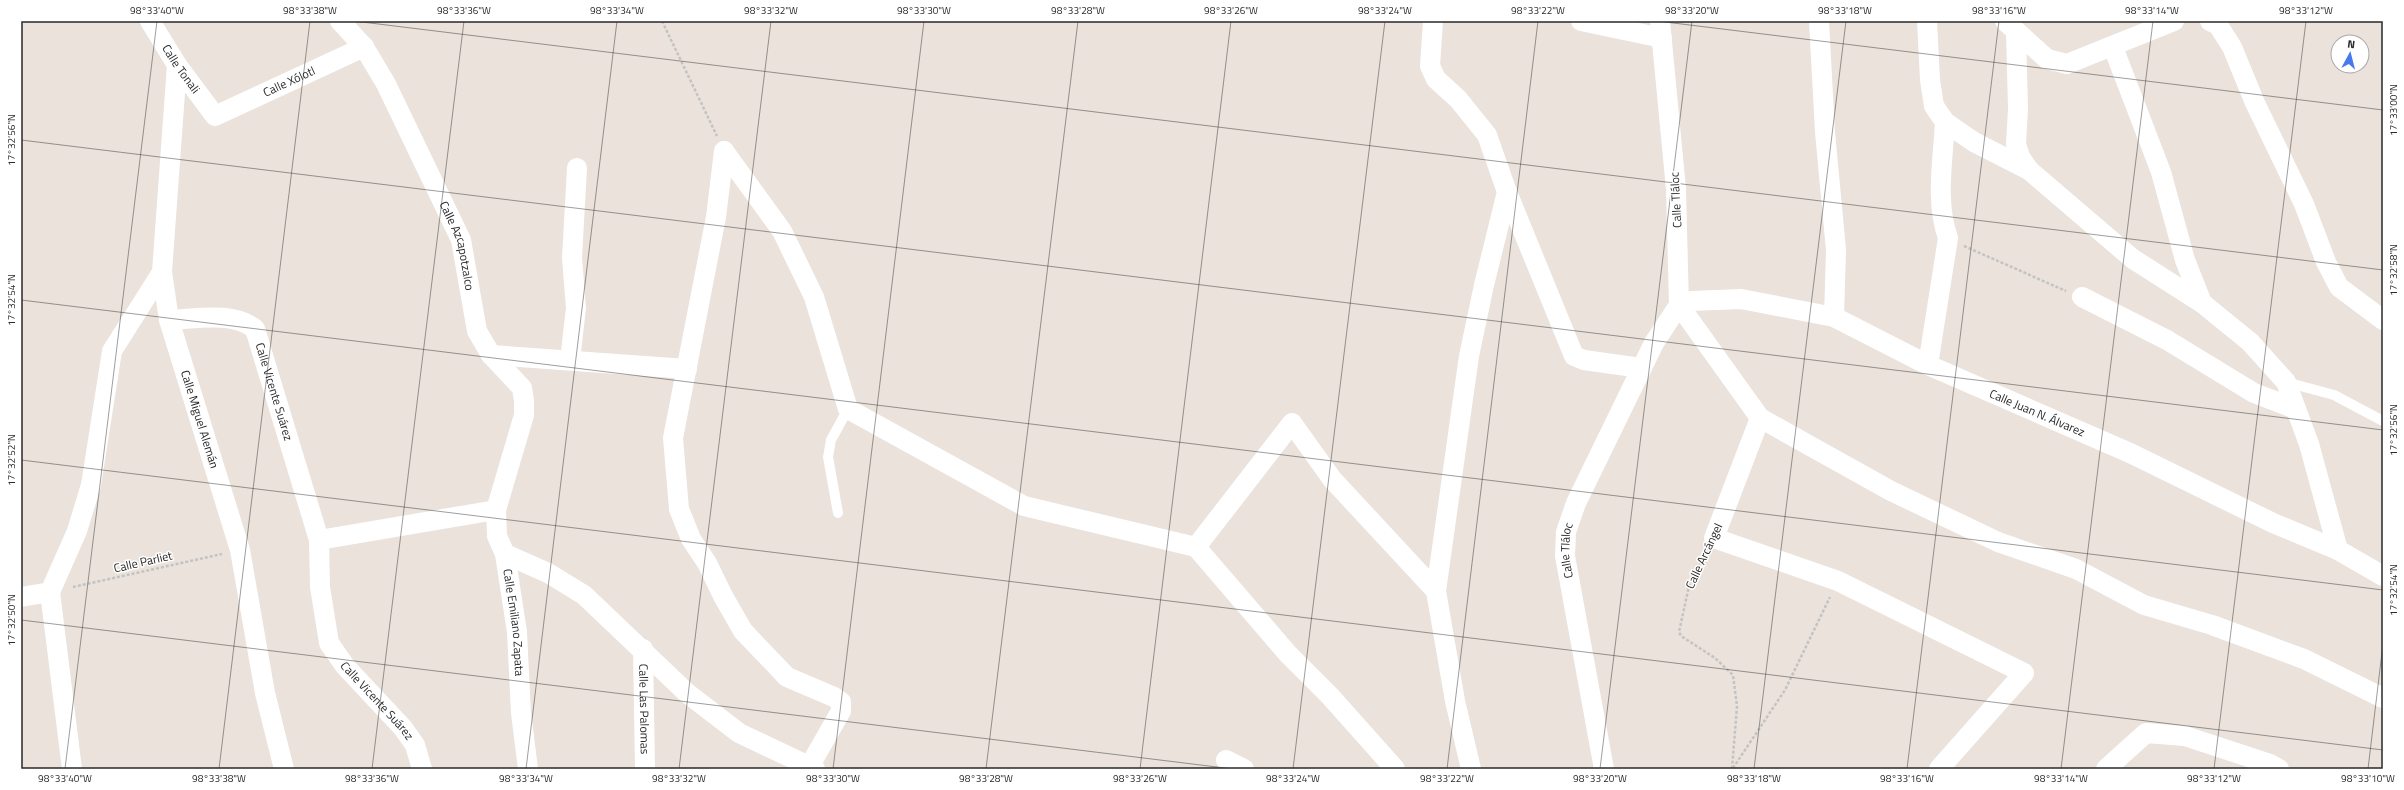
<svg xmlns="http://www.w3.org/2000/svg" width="2404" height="790" font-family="'Titillium Web',sans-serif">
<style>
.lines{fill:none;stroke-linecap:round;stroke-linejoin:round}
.path{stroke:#c3c3c3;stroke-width:2.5;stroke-dasharray:3 2;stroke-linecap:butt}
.service{stroke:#fff;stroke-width:10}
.minor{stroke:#fff;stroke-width:20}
.ticks{fill:none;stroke:#292929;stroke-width:1;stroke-opacity:0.45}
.labels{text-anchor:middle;stroke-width:3;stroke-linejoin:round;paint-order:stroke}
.street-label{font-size:12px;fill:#292929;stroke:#fff}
.neatline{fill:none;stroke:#292929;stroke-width:1.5}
.ticks-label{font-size:10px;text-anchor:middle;fill:#292929}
</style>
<rect width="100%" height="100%" fill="#eae2db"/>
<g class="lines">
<path class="path" d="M 662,21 L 717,136
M 1964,246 L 2066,291
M 1706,553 L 1689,586 L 1679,632 L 1681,636 L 1715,658 L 1733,675 L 1737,706 L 1732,769
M 73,587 L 222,554
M 1733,768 L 1785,690 L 1830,597"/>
<path class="service" d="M 2286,382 L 2334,395 L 2383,421
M 838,513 L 828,457 L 831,440 L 848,409"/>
<g class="minor">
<path id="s1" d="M 150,21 L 177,65 L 215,116 L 364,47"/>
<path id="s2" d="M 340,21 L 364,47 L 386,84 L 461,240 L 477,331 L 491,355 L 522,388 L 524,401 L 524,415 L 496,510 L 497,536 L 505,554 L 517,632 L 521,713 L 528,769"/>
<path d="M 1433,21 L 1430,66 L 1436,79 L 1458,99 L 1487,135 L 1507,192 L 1484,285 L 1469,356 L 1436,591"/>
<path d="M 1581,21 L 1662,38"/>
<path d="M 1819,21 L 1825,132 L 1836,250 L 1834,317"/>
<path d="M 1927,21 L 1930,80 L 1934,106 L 1945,122 L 1974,142 L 2029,170 L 2133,259 L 2202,303 L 2250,342 L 2286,382 L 2309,444 L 2338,550"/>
<path d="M 2005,21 L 2047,59 L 2067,64 L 2174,21"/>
<path d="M 2210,21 L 2218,25 L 2232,47 L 2255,103 L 2304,204 L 2326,262 L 2339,287 L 2383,320"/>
<path d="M 2016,31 L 2018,109 L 2016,144 L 2020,157 L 2029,170"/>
<path d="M 2113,47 L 2161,172 L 2185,260 L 2202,303"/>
<path id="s3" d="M 177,65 L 162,272 L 169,320 L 240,550 L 265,693 L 284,769"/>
<path d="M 724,151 L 782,231 L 814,297 L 848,409 L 1024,506 L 1196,547 L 1288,654 L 1330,696 L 1395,769"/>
<path d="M 724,151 L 716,217 L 673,438 L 679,509 L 691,539 L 707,563 L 723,596 L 743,631 L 787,677 L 834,697 L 841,702 L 841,711 L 809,767"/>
<path d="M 1507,192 L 1574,356 L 1584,360 L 1641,368"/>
<path d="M 2082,297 L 2167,340 L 2254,393 L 2296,409"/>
<path id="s4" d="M 169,320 C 196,319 233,311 255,329 L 319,540 L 320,587 L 329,643 L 345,666 L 403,728 L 415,745 L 422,769"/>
<path d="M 491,355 L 687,369"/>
<path d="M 570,360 L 576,308 L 572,258 L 577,168"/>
<path d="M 1928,365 L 1948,238 C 1935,201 1943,161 1945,122"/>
<path d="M 1760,418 L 1714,538 L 1838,581 L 2024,673 L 1939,769"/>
<path d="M 319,540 L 496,510"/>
<path d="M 1196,547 L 1292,423 L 1332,479 L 1436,591 L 1455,701 L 1471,769"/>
<path d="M 505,554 L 548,573 L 584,595 L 687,693 L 739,733 L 815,769"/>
<path d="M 2383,576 L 2338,550 L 2273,523 L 2130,453 L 1928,365 L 1834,317 L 1741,299 L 1691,301 L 1679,305 L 1760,418 L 1891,491 L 1998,542 L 2076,569 L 2144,605 L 2212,625 L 2304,659 L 2383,698"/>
<path d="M 50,592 L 72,769"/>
<path d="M 21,597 L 50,592 L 77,531 L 91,485 L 112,351 L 162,272"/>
<path id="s5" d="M 643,649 L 645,769"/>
<path d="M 1226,760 L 1244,769"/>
<path id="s6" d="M 1604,769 L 1565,556 L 1566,532 L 1576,503 L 1654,343 L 1679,305 L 1676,189 L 1660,21"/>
<path d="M 2106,769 L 2146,733 L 2185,736 L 2270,764 L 2279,769"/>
</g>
</g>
<path class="ticks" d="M 354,21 L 2383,270M 1657,21 L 2383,110M 21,140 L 2383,430M 21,300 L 2383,590M 21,460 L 2383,750M 21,620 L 1233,769M 65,769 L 157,21M 219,769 L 310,21M 372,769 L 464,21M 526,769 L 617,21M 679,769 L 771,21M 833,769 L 924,21M 986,769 L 1078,21M 1140,769 L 1231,21M 1293,769 L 1385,21M 1447,769 L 1538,21M 1600,769 L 1692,21M 1754,769 L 1846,21M 1907,769 L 1999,21M 2061,769 L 2153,21M 2214,769 L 2306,21M 2368,769 L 2383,644"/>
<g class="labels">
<g class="street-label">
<text dy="4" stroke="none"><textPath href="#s1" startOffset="57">Calle Tonali</textPath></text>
<text dy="4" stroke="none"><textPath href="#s1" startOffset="197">Calle Xólotl</textPath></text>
<text transform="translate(1676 200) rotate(-93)" y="4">Calle Tláloc</text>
<text dy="4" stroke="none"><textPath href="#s2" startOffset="256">Calle Azcapotzalco</textPath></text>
<text dy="4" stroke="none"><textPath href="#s4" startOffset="154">Calle Vicente Suárez</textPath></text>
<text transform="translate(2037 413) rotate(23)" y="4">Calle Juan N. Álvarez</text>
<text dy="4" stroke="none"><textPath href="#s3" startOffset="360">Calle Miguel Alemán</textPath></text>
<text dy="4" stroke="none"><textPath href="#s6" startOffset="222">Calle Tláloc</textPath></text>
<text transform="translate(1704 556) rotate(-65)" y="4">Calle Arcángel</text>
<text transform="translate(143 562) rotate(-13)" y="4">Calle Parliet</text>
<text dy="4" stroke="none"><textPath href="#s2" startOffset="658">Calle Emiliano Zapata</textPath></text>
<text dy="4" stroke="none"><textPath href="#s4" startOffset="488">Calle Vicente Suárez</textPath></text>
<text dy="4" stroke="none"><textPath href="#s5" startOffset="60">Calle Las Palomas</textPath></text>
</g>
</g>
<rect width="2404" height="790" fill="none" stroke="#ffffff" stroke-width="44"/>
<g transform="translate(2350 54) rotate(7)"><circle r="19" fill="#ffffff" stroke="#a9a9a9"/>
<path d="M0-3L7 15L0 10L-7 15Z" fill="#477aeb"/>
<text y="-6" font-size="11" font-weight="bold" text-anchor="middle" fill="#292929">N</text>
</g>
<rect x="22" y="22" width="2360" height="746" class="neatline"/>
<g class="ticks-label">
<text x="157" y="14">98°33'40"W</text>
<text x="310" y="14">98°33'38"W</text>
<text x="464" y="14">98°33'36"W</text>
<text x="617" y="14">98°33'34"W</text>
<text x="771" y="14">98°33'32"W</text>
<text x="924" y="14">98°33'30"W</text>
<text x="1078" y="14">98°33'28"W</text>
<text x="1231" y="14">98°33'26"W</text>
<text x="1385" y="14">98°33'24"W</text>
<text x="1538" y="14">98°33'22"W</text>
<text x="1692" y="14">98°33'20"W</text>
<text x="1845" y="14">98°33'18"W</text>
<text x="1999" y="14">98°33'16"W</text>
<text x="2152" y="14">98°33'14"W</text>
<text x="2306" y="14">98°33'12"W</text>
<text transform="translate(2393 110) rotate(-90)" y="4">17°33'00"N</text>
<text transform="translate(11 140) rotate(-90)" y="4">17°32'56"N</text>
<text transform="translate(2393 270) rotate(-90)" y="4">17°32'58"N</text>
<text transform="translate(11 300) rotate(-90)" y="4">17°32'54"N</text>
<text transform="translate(2393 430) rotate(-90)" y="4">17°32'56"N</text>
<text transform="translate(11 460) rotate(-90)" y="4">17°32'52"N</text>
<text transform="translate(2393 590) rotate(-90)" y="4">17°32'54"N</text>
<text transform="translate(11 620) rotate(-90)" y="4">17°32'50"N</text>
<text x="65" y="782">98°33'40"W</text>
<text x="219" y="782">98°33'38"W</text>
<text x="372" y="782">98°33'36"W</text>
<text x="526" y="782">98°33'34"W</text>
<text x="679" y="782">98°33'32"W</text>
<text x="833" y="782">98°33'30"W</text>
<text x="986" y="782">98°33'28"W</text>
<text x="1140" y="782">98°33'26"W</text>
<text x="1293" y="782">98°33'24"W</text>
<text x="1447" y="782">98°33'22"W</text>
<text x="1600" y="782">98°33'20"W</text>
<text x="1754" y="782">98°33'18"W</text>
<text x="1907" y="782">98°33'16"W</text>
<text x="2061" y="782">98°33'14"W</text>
<text x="2214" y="782">98°33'12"W</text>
<text x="2368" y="782">98°33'10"W</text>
</g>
</svg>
